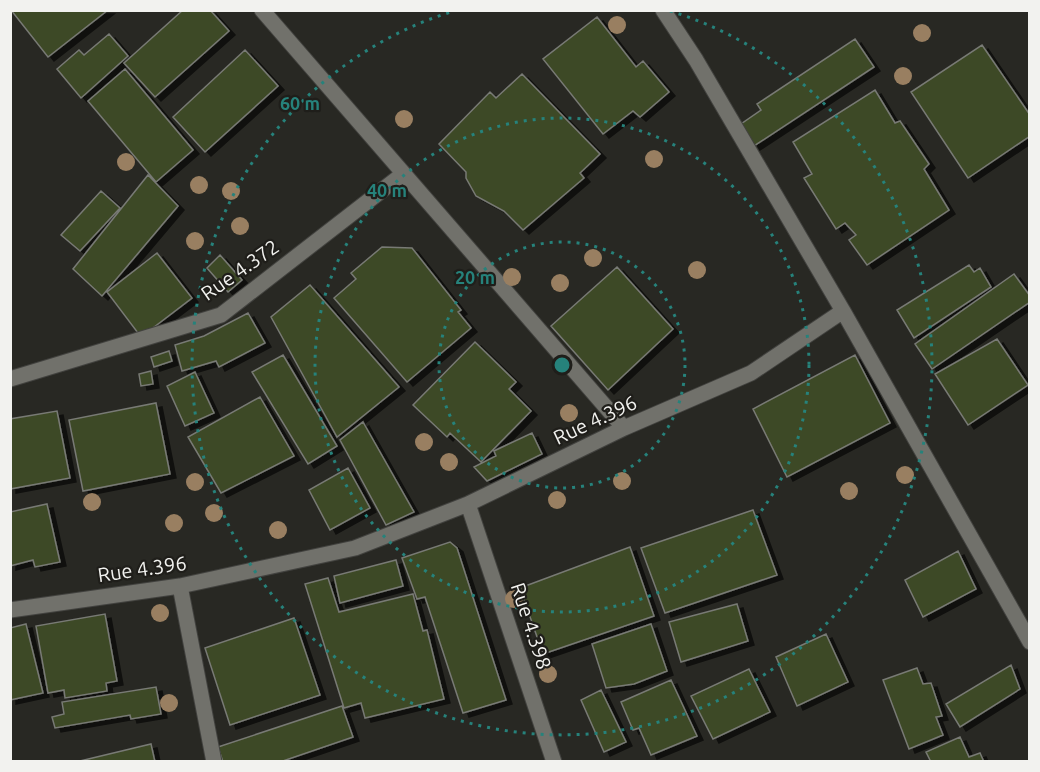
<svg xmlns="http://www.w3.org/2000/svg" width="1040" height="772" font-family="Ubuntu,sans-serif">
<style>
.building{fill:#3d4825;stroke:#787a74;stroke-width:1.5;filter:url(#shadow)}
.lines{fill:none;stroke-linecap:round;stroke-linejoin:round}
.minor-casing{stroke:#42423f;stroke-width:17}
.minor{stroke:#71716b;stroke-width:15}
.tree{fill:#997f61}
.ring{fill:none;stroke:#26827b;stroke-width:3;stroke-dasharray:3 6}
.labels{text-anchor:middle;stroke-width:4.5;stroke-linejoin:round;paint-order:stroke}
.street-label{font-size:20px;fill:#f2f2ef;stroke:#1f1e1a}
.centre{fill:#26827b;stroke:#1f1e1a;stroke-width:3}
.ring-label{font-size:18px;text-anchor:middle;font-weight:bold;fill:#26827b;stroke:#1f1e1a;stroke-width:4.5;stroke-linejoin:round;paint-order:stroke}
</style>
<defs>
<filter id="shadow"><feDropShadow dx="6" dy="4" stdDeviation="0" flood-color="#0009"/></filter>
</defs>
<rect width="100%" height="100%" fill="#282823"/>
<path class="building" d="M 11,10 L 108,10 L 48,57 Z
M 183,10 L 210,10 L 229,31 L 155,97 L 124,63 Z
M 597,17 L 636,67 L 643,61 L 669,92 L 640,117 L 633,111 L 603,134 L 543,59 Z
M 109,34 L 128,56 L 81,98 L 57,69 L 79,50 L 84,55 Z
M 855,39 L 874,67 L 754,146 L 741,124 L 761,110 L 757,104 Z
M 982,45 L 1030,115 L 1030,136 L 968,178 L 911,92 Z
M 245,50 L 278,86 L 205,152 L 173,117 Z
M 125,69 L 193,150 L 156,182 L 88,101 Z
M 522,74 L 600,154 L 580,173 L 584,178 L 523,230 L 504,211 L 476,196 L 466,178 L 466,172 L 439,144 L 490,92 L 496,98 Z
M 875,90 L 895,123 L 900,121 L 929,164 L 924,169 L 949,210 L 867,265 L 849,240 L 856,235 L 845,223 L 836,229 L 804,178 L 812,174 L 793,142 Z
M 148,175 L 178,206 L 102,296 L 73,269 Z
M 101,191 L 120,208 L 80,251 L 61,235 Z
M 382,247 L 412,248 L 461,310 L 458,312 L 471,328 L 407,382 L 334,298 L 356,279 L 351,273 Z
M 157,253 L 192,298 L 141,337 L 107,292 Z
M 220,255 L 242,280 L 228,292 L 207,268 Z
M 969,265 L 974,272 L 980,268 L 991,287 L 914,338 L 897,310 Z
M 617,267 L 673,329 L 608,390 L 551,326 Z
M 1014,274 L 1030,296 L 1030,302 L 932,369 L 915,344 Z
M 310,285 L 399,387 L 337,437 L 271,317 Z
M 248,313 L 265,343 L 219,367 L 216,361 L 182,371 L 175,345 L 204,336 Z
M 997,339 L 1028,385 L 968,425 L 935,374 Z
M 475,342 L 516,382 L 509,389 L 531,411 L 481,462 L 450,433 L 447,437 L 413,405 Z
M 169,351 L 172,361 L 154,367 L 151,357 Z
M 283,355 L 337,446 L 308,464 L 252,372 Z
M 855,355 L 890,423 L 787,477 L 753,409 Z
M 151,371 L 153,384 L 141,386 L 139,374 Z
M 195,372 L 214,413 L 185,426 L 167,386 Z
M 260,397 L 294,456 L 221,493 L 188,437 Z
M 156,403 L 170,474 L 83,491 L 69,420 Z
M 57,411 L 70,478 L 10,489 L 10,419 Z
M 363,422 L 414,512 L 386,525 L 340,440 Z
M 532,433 L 542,454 L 487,481 L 474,467 L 496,456 L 494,451 Z
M 348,468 L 370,508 L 330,530 L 309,490 Z
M 47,504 L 60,562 L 35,567 L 33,560 L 10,566 L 10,512 Z
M 753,510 L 777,575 L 665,613 L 641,548 Z
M 450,542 L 457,548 L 506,700 L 463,713 L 425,597 L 417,599 L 402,558 Z
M 630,547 L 654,616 L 543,654 L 520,588 Z
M 958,551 L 976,589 L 923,617 L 905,580 Z
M 396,560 L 403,586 L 340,603 L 334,576 Z
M 328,578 L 339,612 L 413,594 L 423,631 L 427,630 L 444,699 L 365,718 L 361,703 L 344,708 L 305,584 Z
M 737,604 L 748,641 L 681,662 L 669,622 Z
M 105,614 L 117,681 L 106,683 L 107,691 L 65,698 L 64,690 L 48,693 L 36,626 Z
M 294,618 L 320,695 L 230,725 L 205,648 Z
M 26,624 L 43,693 L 10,700 L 10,628 Z
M 651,624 L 667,671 L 634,684 L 606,688 L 592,644 Z
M 826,634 L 848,682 L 797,706 L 776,657 Z
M 1011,665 L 1020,689 L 960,727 L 946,704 Z
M 917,668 L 923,684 L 931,683 L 942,716 L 936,717 L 943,735 L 909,749 L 883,680 Z
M 749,669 L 770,712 L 713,739 L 691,696 Z
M 671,680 L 697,736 L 651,755 L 639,728 L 633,730 L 621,702 Z
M 156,687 L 161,714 L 131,719 L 130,715 L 55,728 L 52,717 L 64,714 L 62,702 Z
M 601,690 L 626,742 L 604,752 L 581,700 Z
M 342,706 L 353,737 L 280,762 L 223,762 L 218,747 Z
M 960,737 L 969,757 L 980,753 L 984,762 L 931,762 L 926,752 Z
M 151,744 L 155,762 L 80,761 Z"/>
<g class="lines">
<g class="minor-casing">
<path id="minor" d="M 262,10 L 624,428
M 843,311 L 1030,642
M 10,379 L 221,315 L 403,174
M 468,504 L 554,762
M 180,586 L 214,762
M 10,610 L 180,586 L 355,548 L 468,504 L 624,428 L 751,373 L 843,311 L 696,60 L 663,10"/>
</g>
<use href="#minor" class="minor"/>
</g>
<g class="tree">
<circle cx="617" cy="25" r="9"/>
<circle cx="922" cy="33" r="9"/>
<circle cx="903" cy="76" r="9"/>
<circle cx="404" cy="119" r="9"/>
<circle cx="654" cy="159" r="9"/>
<circle cx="126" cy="162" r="9"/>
<circle cx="199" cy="185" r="9"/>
<circle cx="231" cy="191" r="9"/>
<circle cx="240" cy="226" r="9"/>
<circle cx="195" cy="241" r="9"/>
<circle cx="593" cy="258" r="9"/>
<circle cx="697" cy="270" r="9"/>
<circle cx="512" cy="277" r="9"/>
<circle cx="560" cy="283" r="9"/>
<circle cx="569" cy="413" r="9"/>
<circle cx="424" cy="442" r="9"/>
<circle cx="449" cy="462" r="9"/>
<circle cx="905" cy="475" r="9"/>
<circle cx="622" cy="481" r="9"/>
<circle cx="195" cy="482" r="9"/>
<circle cx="849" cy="491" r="9"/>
<circle cx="557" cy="500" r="9"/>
<circle cx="92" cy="502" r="9"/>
<circle cx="214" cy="513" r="9"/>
<circle cx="174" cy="523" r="9"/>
<circle cx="278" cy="530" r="9"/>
<circle cx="514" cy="599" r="9"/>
<circle cx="160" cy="613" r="9"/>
<circle cx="548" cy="674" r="9"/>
<circle cx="169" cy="703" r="9"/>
</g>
<g class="ring">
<circle cx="562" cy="365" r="123"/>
<circle cx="562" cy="365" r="247"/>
<path d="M670 11A370 370 0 1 1 454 11"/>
</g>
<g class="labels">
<g class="street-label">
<text transform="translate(240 270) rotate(-35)" y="7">Rue 4.372</text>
<text transform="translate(595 420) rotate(-25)" y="7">Rue 4.396</text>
<text transform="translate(142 569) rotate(-8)" y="7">Rue 4.396</text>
<text transform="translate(531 626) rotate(72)" y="7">Rue 4.398</text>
</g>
</g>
<circle cx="562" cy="365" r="9" class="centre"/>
<g class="ring-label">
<text x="300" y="110">60 m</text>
<text x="387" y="197">40 m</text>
<text x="475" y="284">20 m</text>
</g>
<rect width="1040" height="772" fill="none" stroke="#f2f2ef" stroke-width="24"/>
</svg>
